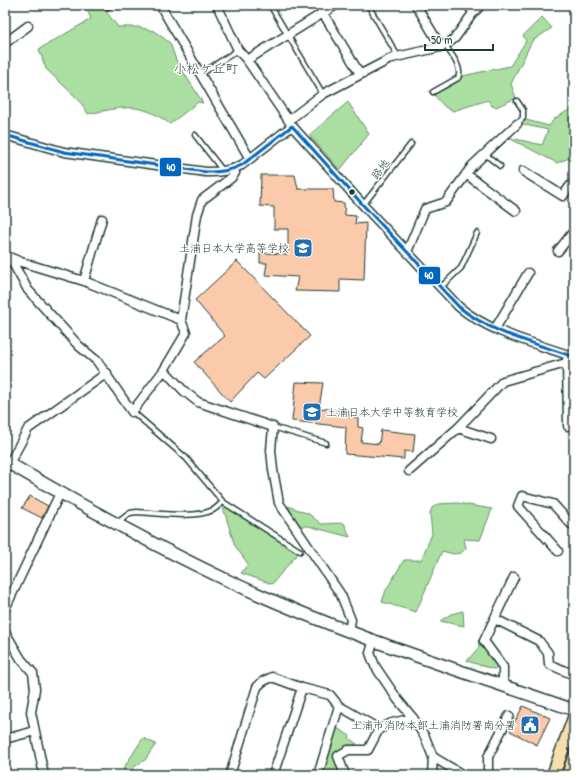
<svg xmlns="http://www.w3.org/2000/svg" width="579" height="780" font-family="'Patrick Hand','Klee One',sans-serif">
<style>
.green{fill:#abdfa1;stroke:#658e6a}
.building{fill:#fbcaaa;stroke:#1f3d34}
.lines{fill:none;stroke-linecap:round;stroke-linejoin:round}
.lane-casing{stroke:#1f3d34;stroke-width:7}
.street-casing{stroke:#1f3d34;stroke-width:11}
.secondary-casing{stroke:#1f3d34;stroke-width:14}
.primary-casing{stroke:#1f3d34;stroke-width:15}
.lane{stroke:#fff;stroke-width:4}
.street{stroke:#fff;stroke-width:8}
.secondary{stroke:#fff;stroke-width:11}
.primary{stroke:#f8deab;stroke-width:12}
.bus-1-casing{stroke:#fff;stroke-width:6}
.bus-1{stroke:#0065bd;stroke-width:3}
.bus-dot{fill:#1f3d34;stroke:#fff;stroke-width:1.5}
.labels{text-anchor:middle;stroke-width:3;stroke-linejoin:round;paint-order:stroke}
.street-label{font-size:11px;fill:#1f3d34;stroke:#fff}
.poi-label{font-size:11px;fill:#1f3d34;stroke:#fff;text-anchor:end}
.quarter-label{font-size:13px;fill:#1f3d34;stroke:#fff}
.line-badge{stroke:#fff;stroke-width:1.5}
.badge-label{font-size:11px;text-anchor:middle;font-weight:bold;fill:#fff}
</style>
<rect width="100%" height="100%" fill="#fff"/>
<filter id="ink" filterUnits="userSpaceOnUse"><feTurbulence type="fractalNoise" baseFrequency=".025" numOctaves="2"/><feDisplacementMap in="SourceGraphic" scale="8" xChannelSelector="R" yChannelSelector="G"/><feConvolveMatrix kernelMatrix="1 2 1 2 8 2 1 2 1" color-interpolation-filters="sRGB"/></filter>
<g filter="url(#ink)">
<path class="green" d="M 85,5 L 101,5 L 118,27 L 138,27 L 154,31 L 170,43 L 176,60 L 203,103 L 198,102 L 170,124 C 140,101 123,107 88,114 L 79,100 L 46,69 L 39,49 L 91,19 Z
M 542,17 L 552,28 L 532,41 L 511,84 L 516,98 L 496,107 L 492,106 L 488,100 L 453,111 L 445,107 L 434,95 L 459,81 L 462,76 L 510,66 L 526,41 L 523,36 Z
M 348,102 L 369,134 L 340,170 L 309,135 Z
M 574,107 L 574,156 L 557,163 L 507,137 L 542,145 L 548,130 L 521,124 L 526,120 L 549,126 L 554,119 Z
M 457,503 L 492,509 L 480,540 L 464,539 L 466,548 L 461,553 L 453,554 L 442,551 L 416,612 L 382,602 L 386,590 L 404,560 L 421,560 L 432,534 L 430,514 L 432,508 L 438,504 Z
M 222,504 L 298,553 L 272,584 L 241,573 L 248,564 L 235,546 Z
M 288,506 L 309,514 L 321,524 L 344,523 L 350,537 L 308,526 L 298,526 Z
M 463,611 L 464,626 L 440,621 L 451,614 Z
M 478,640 L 499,667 L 493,669 L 467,661 L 479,647 Z
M 337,728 L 350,736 L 349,738 L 357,744 L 344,749 L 335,757 L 342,775 L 322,775 Z
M 143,738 L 156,744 L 145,760 L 134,767 L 130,773 L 123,769 Z"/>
<path class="building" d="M 261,175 L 295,175 L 298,189 L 333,189 L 334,202 L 344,203 L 345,215 L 356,216 L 355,224 L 366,223 L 364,280 L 340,279 L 340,292 L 295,291 L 298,277 L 265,275 L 267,263 L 260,263 L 260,253 L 288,254 L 288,229 L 274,229 L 274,207 L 260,206 Z
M 237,261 L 310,336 L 264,379 L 257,373 L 230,402 L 194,362 L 225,336 L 195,300 Z
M 296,382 L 323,383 L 319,408 L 349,411 L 349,416 L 358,418 L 358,427 L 363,428 L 361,442 L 379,444 L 381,430 L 415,434 L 413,452 L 404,451 L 404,459 L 345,454 L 346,427 L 292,421 Z
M 30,496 L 48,506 L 42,518 L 22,508 Z
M 523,706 L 550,718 L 537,745 L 510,731 Z"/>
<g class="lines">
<g class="lane-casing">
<path id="lane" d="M 270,5 L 323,94
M 368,5 L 396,53 L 396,57
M 466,5 L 469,10 L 473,13
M 107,7 L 111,5
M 201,74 L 238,50
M 433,92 L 458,78 C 463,68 451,54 445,45
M 517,101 L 523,110 L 523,118 L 517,124
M 195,135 L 223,171
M 485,154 L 500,166
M 363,205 L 411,144
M 441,287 L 461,268 L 477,233
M 133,412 L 186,458 L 223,502 L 300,551
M 273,427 L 326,443
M 117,523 L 130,513 L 137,512 C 159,513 194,519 213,510 C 217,508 220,504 223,502"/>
</g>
<g class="street-casing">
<path id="street" d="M 160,5 L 250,159
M 217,5 L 238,50 L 247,60 L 291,124
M 318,5 L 360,74
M 416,5 L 441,47
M 5,43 L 28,26
M 247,60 L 336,5
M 289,120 L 323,94 L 392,58 L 441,47 L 450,42 L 455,38 L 473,13 L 481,5
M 5,135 L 64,152 L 206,172 C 220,172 230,171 242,165 L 292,126 L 363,205 L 459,307 C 492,334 535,343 574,357
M 523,171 L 563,196 L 570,186 L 574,188
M 466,174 L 516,211
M 558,251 L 574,231
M 407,252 L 425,209 L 446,202 L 472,166 L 517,124
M 9,257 L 21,262 L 84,281 L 181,320
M 10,258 L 28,290 L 79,346 L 97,361 L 132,412 L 164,370 L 186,333 L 181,320 L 197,215 L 202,200 L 231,178 L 235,173 L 234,169
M 84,281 L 102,219
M 495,329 L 528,273
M 567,360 L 568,426
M 164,370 L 184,391 L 198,402 L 273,427 L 271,450 L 273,470 L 279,503 L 341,595 L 351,620 L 349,631
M 458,428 L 491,439
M 9,464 L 28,429 L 107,373
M 409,471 L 458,428 L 503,381 L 566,363
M 558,551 L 518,506 L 522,496 L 553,504 L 571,524 L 574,523
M 5,609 L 60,493
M 495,619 L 539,641 L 548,653 L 549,664 L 574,675
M 5,632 L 21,659 L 33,673 L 35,689 L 31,712 L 44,775
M 374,640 L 370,653 L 375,666 L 398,700 L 413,718 L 425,737 L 433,757 L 432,775
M 503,685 L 503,667 L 484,641 L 514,577
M 339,706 L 379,729
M 5,739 L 35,731
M 433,757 L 463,775
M 230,775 L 257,687 L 262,682 L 272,677 L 302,688 L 330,695 L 339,706 L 318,775
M 273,775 L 302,688
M 345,775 L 338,756 L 348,750 L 368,750 L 379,729 L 392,723 L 413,718
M 488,775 L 488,757 L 509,716"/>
</g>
<g class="secondary-casing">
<path id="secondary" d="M 5,461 C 79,504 154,546 231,582 C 342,634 459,670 574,710"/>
</g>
<g class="primary-casing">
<path id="primary" d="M 553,775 L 574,718
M 568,775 L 574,758"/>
</g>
<use href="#lane" class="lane"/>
<use href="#street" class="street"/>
<use href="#secondary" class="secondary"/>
<use href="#primary" class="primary"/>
<g class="bus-1-casing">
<path id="bus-1" d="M 5,135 L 64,152 L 206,172 C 220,172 230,171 242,165 L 292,126 L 363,205 L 459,307 C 492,334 535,343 574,357"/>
</g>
<use href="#bus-1" class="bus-1"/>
</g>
</g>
<defs>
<g id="school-square" transform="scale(1)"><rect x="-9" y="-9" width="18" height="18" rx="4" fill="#1f6fb2" stroke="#fff"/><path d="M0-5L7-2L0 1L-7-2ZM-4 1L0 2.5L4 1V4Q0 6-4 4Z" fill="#fff"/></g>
<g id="civic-square" transform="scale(1)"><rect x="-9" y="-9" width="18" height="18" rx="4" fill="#1f6fb2" stroke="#fff"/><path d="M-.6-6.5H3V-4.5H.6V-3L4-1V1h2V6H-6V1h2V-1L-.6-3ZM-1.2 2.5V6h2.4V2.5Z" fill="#fff"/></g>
</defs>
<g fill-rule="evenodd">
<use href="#school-square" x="303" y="248"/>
<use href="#school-square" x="312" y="412"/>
<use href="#civic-square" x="530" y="725"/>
</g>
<circle class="bus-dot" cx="352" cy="192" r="3.5"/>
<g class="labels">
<g class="street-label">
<text transform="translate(380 169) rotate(-52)" y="4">路地</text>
</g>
<g class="poi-label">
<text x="289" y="252">土浦日本大学高等学校</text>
<text x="326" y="416" text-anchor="start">土浦日本大学中等教育学校</text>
<text x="516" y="729">土浦市消防本部土浦消防署南分署</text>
</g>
<g class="quarter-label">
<text x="206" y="73">小松ケ丘町</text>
</g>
</g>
<g class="line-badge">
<rect x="159" y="157" width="23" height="20" rx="4" fill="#0065bd"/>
<rect x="418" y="266" width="23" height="19" rx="4" fill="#0065bd"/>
</g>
<g class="badge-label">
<text x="171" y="171">40</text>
<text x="429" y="279">40</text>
</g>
<rect width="579" height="780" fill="none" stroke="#fff" stroke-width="20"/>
<rect x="10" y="10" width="559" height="760" fill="none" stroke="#1f3d34" stroke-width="1.5" filter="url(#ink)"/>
<path d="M425 44v6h68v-6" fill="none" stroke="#1f3d34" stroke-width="2"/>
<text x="431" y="44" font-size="12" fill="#1f3d34" stroke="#ffffff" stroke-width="3" paint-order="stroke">50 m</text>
</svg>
